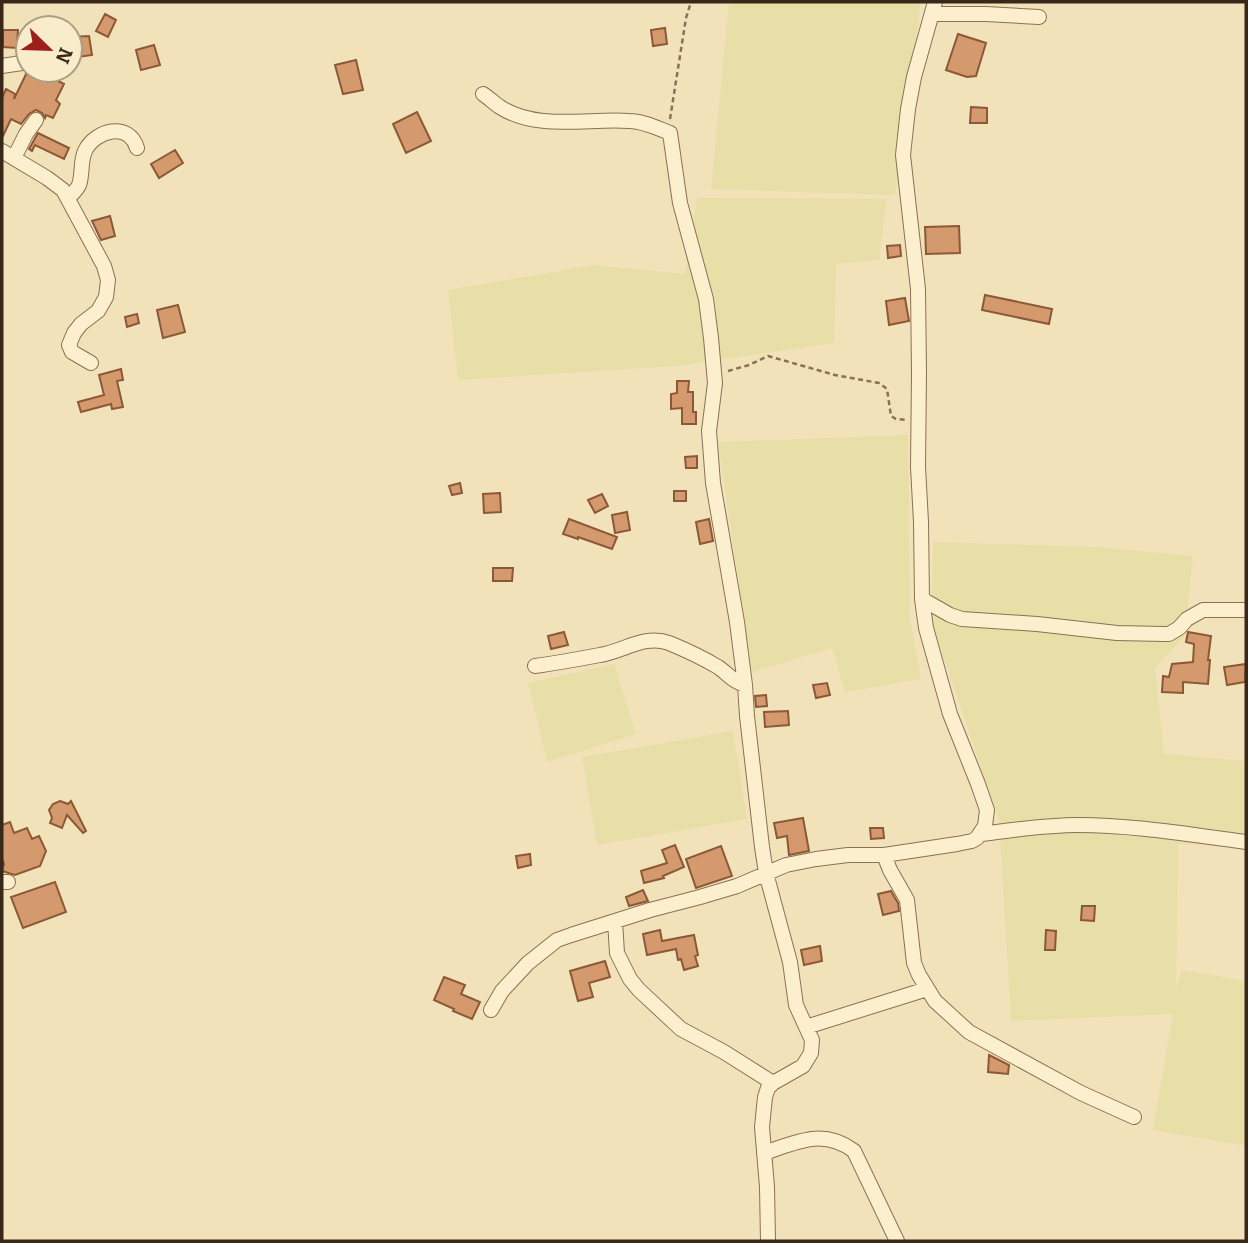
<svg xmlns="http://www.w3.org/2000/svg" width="1248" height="1243" font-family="Bitter,serif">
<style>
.farmland{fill:#e8dea7}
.building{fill:#d4996c;stroke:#8b5937;stroke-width:2}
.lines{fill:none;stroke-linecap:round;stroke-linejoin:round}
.minor-casing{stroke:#8a7153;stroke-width:16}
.path{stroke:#8a7153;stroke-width:2.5;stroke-dasharray:5 3.5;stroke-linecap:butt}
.minor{stroke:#fcefce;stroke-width:14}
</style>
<rect width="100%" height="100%" fill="#f2e2ba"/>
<path class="farmland" d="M 729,2 L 921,2 L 895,195 L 711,189 Z
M 697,198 L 886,199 L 879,260 L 836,264 L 834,343 L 677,366 L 458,380 L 448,290 L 593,265 L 685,274 Z
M 908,435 L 910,619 L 921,679 L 845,692 L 832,648 L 752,672 L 718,442 Z
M 933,542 L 1098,547 L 1193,556 L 1185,636 L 1155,668 L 1164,754 L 1246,761 L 1246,847 L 1178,844 L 1176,990 L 1181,970 L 1246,981 L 1246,1146 L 1153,1130 L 1173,1014 L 1011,1021 L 999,820 L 931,620 Z
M 614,664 L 636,734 L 547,762 L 528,683 Z
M 733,731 L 747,819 L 597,845 L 582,757 Z"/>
<path class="building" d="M 105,14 L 116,20 L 108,37 L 96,31 Z
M 665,28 L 667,44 L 653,46 L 651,30 Z
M 3,30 L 18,30 L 17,48 L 3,47 Z
M 958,34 L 986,43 L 976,76 L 967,77 L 946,70 Z
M 89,36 L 92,55 L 70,58 L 70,37 Z
M 154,45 L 160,65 L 141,70 L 136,50 Z
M 356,60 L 363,90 L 343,94 L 335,65 Z
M 36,70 L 64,84 L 56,100 L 60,104 L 53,118 L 46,115 L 45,118 L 42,113 L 36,110 L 29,114 L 21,124 L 11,119 L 2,138 L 2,98 L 6,89 L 15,94 L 14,99 L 27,72 Z
M 971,107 L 987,108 L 987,123 L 970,123 Z
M 417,112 L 431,141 L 406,153 L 393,124 Z
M 38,133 L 69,148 L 64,159 L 35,145 L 32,151 L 29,149 Z
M 175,150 L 183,163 L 159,178 L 151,164 Z
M 110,216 L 115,236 L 101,240 L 92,221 Z
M 959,226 L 960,253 L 926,254 L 925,227 Z
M 900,245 L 901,256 L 888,258 L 887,246 Z
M 985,295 L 1052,309 L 1049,324 L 982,310 Z
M 905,298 L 909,321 L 889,325 L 886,301 Z
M 178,305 L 185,332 L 163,338 L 157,310 Z
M 137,314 L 139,323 L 127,327 L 125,317 Z
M 121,369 L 123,380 L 117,381 L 123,407 L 112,409 L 111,404 L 81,412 L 78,402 L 104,395 L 99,375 Z
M 677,381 L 689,381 L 688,392 L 693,392 L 693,412 L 696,412 L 696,424 L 682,424 L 682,408 L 671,409 L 671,394 L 677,393 Z
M 697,456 L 697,468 L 686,468 L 685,457 Z
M 460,483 L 462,493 L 452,495 L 449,486 Z
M 674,491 L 686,491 L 686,501 L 674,501 Z
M 500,493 L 501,512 L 484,513 L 483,494 Z
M 602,494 L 608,506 L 595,513 L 588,500 Z
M 627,512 L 630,530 L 615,533 L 612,515 Z
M 569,519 L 617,537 L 612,549 L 578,537 L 578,539 L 563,534 Z
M 709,519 L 713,541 L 700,544 L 696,522 Z
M 493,568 L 513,568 L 512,581 L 493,581 Z
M 564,632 L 568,645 L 551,649 L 548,636 Z
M 1188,632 L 1211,636 L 1208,660 L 1210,660 L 1208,684 L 1183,682 L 1183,693 L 1162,692 L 1163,676 L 1169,677 L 1172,664 L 1193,662 L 1194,644 L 1186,642 Z
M 1246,664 L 1245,682 L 1227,685 L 1224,667 Z
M 827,683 L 830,695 L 816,698 L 813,685 Z
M 766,695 L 767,706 L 756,707 L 755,696 Z
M 788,711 L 789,725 L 765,727 L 764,712 Z
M 60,801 L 68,804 L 71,801 L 86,831 L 83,833 L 67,815 L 62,828 L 50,823 L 52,818 L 49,810 L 53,804 Z
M 803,818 L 809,851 L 789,855 L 787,836 L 777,838 L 774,823 Z
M 10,822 L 14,833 L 27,828 L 32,839 L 39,836 L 46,851 L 40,866 L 15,875 L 2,871 L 4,864 L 2,858 L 2,825 Z
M 870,828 L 883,828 L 884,838 L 871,839 Z
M 675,845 L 684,867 L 663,876 L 664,878 L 644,883 L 641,871 L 667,863 L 662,850 Z
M 721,846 L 732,876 L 696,888 L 686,859 Z
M 530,854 L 531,865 L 518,868 L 516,856 Z
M 55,882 L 66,912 L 23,928 L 11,897 Z
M 643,890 L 648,901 L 629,906 L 626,897 Z
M 891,891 L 898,903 L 899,911 L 883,915 L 878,894 Z
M 1082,906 L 1095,906 L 1094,921 L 1081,920 Z
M 660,930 L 662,941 L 694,935 L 698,955 L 695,956 L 698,966 L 684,970 L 681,959 L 678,960 L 676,949 L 647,955 L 643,934 Z
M 1046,930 L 1056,931 L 1055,950 L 1045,950 Z
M 820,946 L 822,961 L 804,965 L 801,950 Z
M 605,961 L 610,977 L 589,983 L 593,997 L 578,1001 L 570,971 Z
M 444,977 L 465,985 L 461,994 L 480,1002 L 472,1019 L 453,1011 L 454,1009 L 434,1000 Z
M 989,1055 L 1009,1065 L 1008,1074 L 988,1072 Z"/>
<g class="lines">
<g class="minor-casing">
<path id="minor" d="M 933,14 L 986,14 L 1039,17
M 2,66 L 28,62
M 483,94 C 489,98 494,103 500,107 C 537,131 588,118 629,121 C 643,121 657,128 670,133 L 680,203 L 706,299 L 711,338 L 715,383 L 709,431 L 713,483 L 737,622 L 745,685 L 747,716 L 762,847 L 766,873 L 790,962 L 796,1005 L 812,1040 L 811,1053 L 803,1066 L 773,1083 L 768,1088 L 765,1097 L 762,1127 L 767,1187 L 768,1241
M 2,151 L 47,178 L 63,190 L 104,266 L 108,280 L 106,297 L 98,311 L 81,324 L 74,333 L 69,345 L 72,352 L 91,363
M 14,158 L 26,134 L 36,120
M 68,198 C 72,194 77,190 79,185 C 83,174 80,162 85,151 C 95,130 129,121 137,148
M 922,599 L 950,615 L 962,619 L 1037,624 L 1117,633 L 1164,634 L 1169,634 L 1179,628 L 1187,619 L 1203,610 L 1246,610
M 535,666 C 557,663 579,659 600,655 C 624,651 645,634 669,643 C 686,650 703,658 718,667 C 730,675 730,680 745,685
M 981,834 C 1013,830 1045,825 1078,825 C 1134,825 1191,835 1246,842
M 884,855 L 890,870 L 907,900 L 914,963 L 919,975 L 935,1001 L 969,1032 L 1081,1093 L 1134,1117
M 2,882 L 8,882
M 615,921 L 617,953 L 630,979 L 639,990 L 681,1029 L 724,1052 L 773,1083
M 491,1010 L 502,991 L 528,963 L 557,940 L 571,935 L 650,910 L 700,897 L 737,886 L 786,865 L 816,859 L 848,855 L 884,855 L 957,844 L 972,841 L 977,838 L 985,826 L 987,810 L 978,784 L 950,714 L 926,628 L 922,599 L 921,522 L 918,467 L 919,373 L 918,289 L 903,155 L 908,109 L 914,77 L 935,2
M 806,1027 L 927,989
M 764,1153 C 797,1142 823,1128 854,1151 L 897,1241"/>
</g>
<path class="path" d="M 670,119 L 686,18 L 691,2
M 728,371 L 749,365 L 768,356 L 835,375 L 879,383 L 887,389 L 891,416 L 896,419 L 906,420"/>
<use href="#minor" class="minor"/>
</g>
<rect width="1248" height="1243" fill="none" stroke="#37281a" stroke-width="7"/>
<g transform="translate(49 49) rotate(113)"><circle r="33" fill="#f8eccb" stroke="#ab9e84" stroke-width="2"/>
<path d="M0-5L12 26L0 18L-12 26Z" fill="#9e1e1e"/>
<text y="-10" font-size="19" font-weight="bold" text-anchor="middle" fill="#37281a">N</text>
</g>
</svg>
